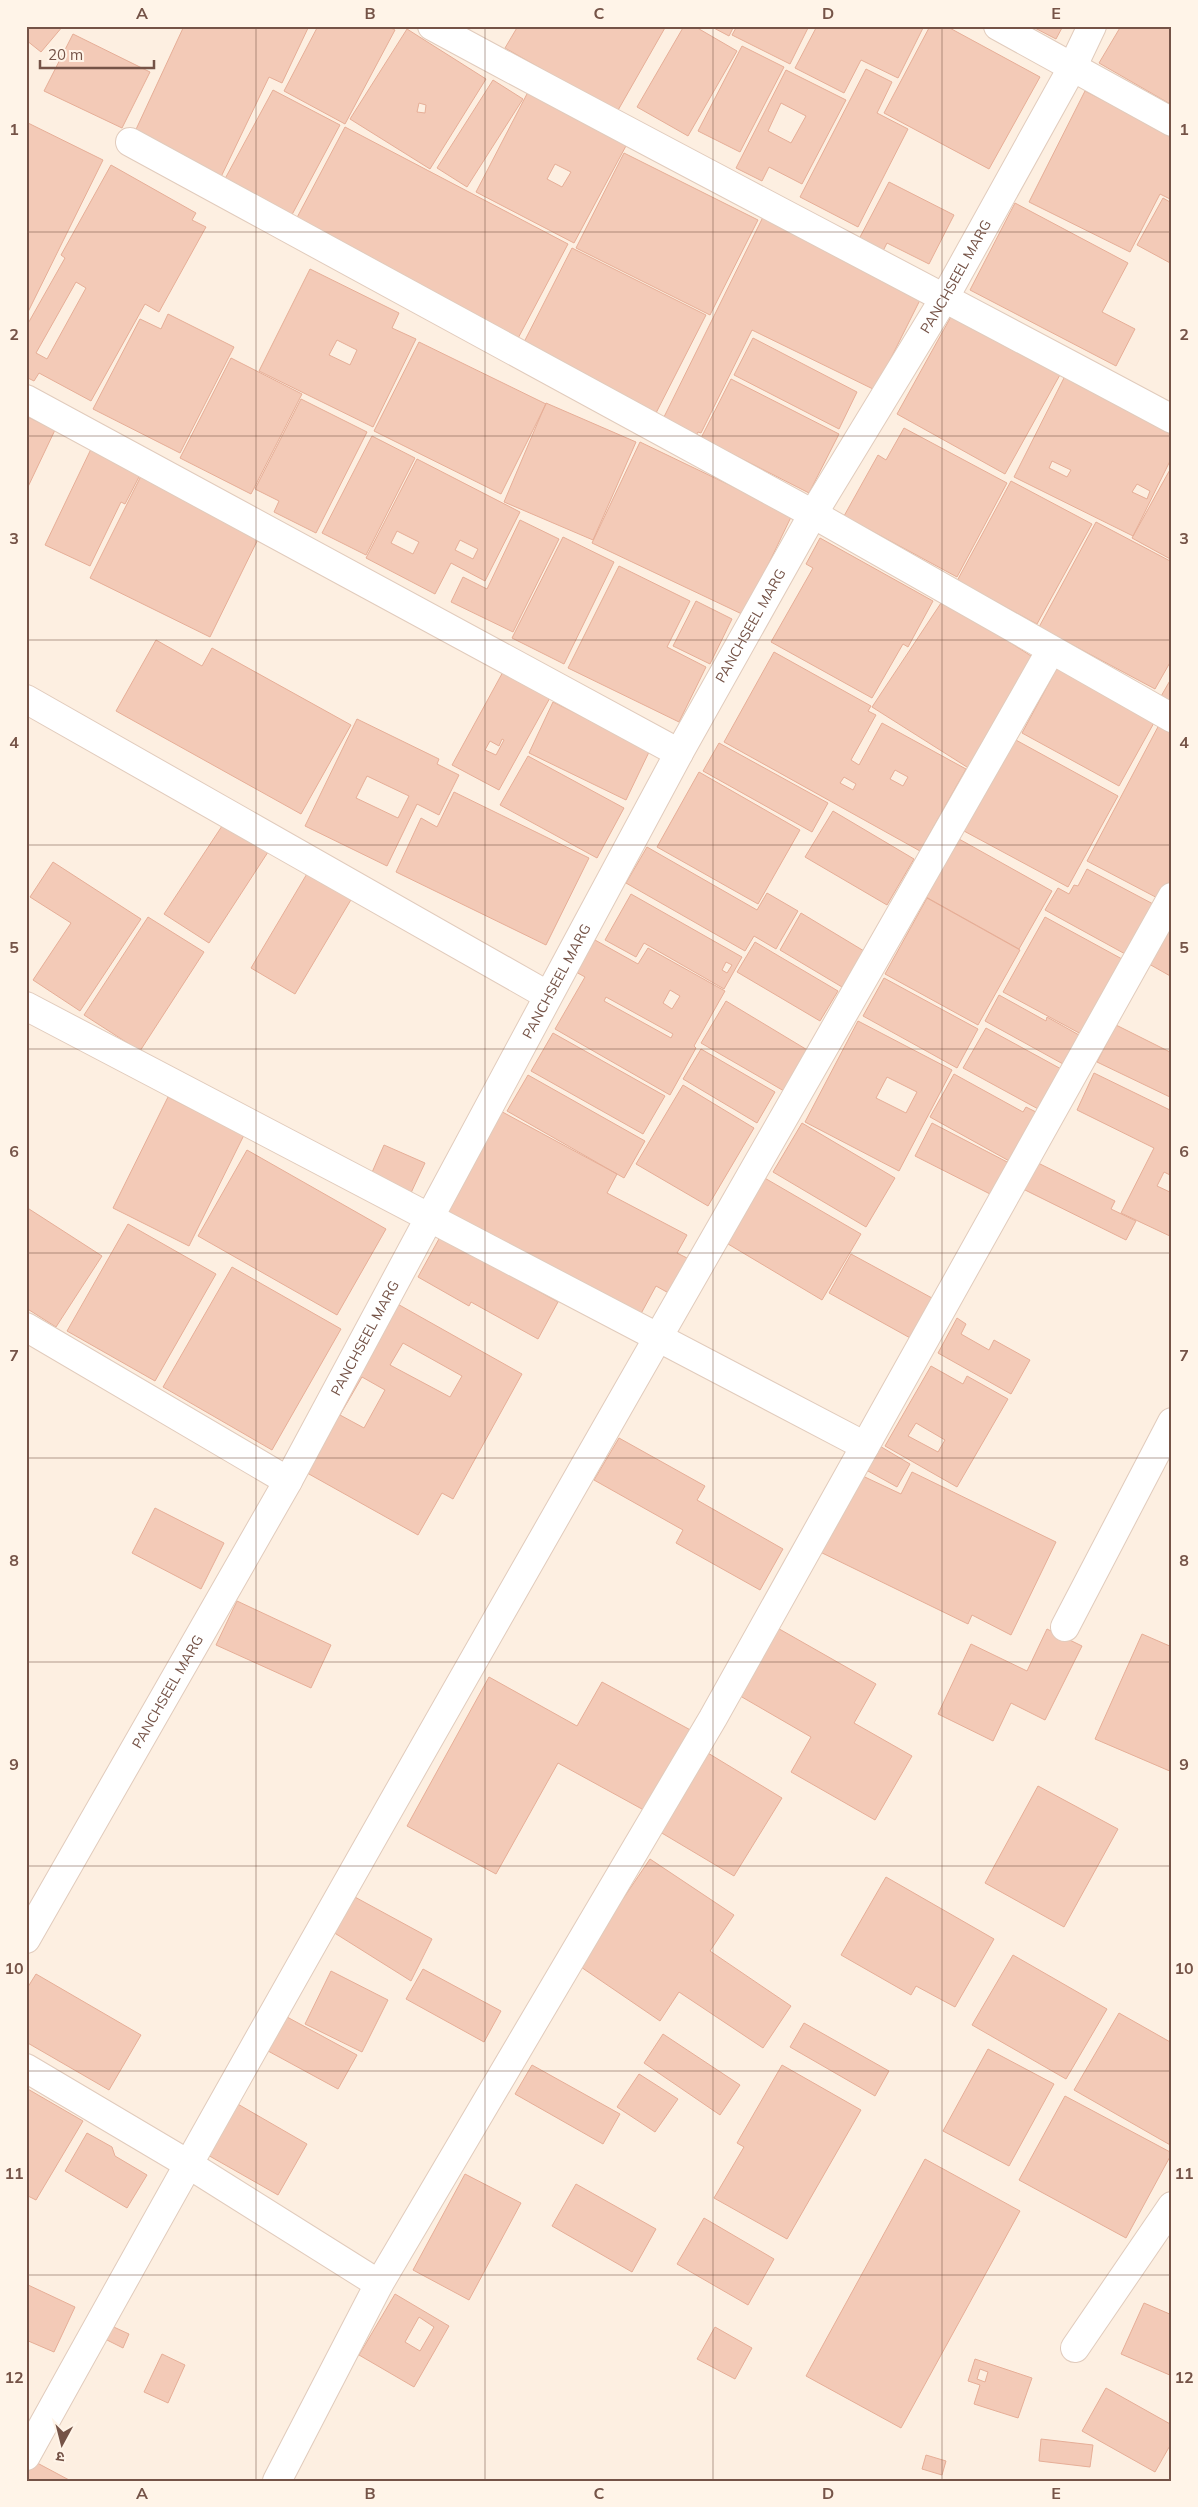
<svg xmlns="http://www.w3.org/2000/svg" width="1198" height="2507" font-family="Mulish,'Noto Sans Devanagari',sans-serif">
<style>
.building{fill:#f3cab7;stroke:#e6ae97;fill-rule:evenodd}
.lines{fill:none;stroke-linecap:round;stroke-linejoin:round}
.street-casing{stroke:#e1cbbc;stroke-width:30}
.street{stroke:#fff;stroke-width:28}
.grid{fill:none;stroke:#755347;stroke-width:1;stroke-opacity:0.55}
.labels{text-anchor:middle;stroke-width:4;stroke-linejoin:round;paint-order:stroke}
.street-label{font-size:14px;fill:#755347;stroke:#fff4e8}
.neatline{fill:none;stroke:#755347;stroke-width:2}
.grid-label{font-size:16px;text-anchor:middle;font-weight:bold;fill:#755347}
</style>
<rect width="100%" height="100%" fill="#fdefe1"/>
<path class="building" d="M 26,26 L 63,26 L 41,52 L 26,40 Z
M 184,26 L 309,26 L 282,83 L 269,77 L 220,179 L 132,138 Z
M 318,26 L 387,26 L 395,30 L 345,124 L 284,91 Z
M 518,26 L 666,26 L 617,112 L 505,48 Z
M 684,26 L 694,26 L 737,51 L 688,136 L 637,107 Z
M 710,26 L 734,26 L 729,36 Z
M 737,26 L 809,26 L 790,64 L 732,35 Z
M 817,26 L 924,26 L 898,78 L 861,60 L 844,93 L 795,68 Z
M 930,26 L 946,26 L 1040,77 L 989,169 L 884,113 Z
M 1031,26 L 1063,26 L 1056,39 Z
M 1121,26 L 1172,26 L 1172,105 L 1099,63 Z
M 407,29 L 486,79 L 430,169 L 350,119 ZM 419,103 L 426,105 L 425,113 L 417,112 Z
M 73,34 L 150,72 L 122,128 L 44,91 Z
M 742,46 L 784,67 L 740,152 L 698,131 Z
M 866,69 L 892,82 L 877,113 L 908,129 L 858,227 L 800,197 Z
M 786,70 L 846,100 L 802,184 L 769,167 L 762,181 L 736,168 ZM 781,103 L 806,116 L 791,143 L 768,131 Z
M 493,80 L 523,99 L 467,187 L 437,168 Z
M 273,90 L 340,125 L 287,224 L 220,188 Z
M 1085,91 L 1172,135 L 1172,194 L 1170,199 L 1160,194 L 1130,252 L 1029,202 Z
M 528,92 L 627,144 L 574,243 L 476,192 ZM 555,164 L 571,172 L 562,187 L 547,179 Z
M 26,122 L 103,160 L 26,316 Z
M 345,127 L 568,244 L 515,344 L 292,227 Z
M 624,153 L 758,220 L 710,315 L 576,248 Z
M 111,165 L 196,213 L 192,220 L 206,227 L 159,312 L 145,304 L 91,401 L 39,373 L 34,381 L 26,377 L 26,327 L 65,258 L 61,255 ZM 76,282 L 86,288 L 47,359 L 36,353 Z
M 889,182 L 954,215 L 929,264 L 887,243 L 883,251 L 859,239 Z
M 1163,198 L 1170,202 L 1172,199 L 1172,264 L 1137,245 Z
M 1015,203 L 1128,263 L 1102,312 L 1135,329 L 1116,366 L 970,290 Z
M 763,217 L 922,296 L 875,390 L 752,330 L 701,433 L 698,432 L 694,439 L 661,423 Z
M 572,248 L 706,315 L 655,415 L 521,348 Z
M 310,269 L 399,313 L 392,328 L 416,339 L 373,427 L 259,371 ZM 337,340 L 357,350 L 350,365 L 329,355 Z
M 953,313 L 1061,373 L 1005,474 L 897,414 Z
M 168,314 L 234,347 L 180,453 L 93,409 L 140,319 L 161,329 Z
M 753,338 L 857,392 L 839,429 L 734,375 Z
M 419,342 L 546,404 L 501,494 L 374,431 Z
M 231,358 L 302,394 L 251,494 L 180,458 Z
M 1065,376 L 1172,429 L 1172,457 L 1133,536 L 1014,477 ZM 1052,461 L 1071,470 L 1067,477 L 1049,468 ZM 1137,484 L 1150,491 L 1147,499 L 1132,492 Z
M 731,379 L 839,434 L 809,493 L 701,438 Z
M 301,399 L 367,432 L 316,533 L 274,512 L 279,501 L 255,489 Z
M 546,403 L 636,442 L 593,540 L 504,502 Z
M 26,416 L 55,430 L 26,491 Z
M 904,428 L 1007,483 L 957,577 L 844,516 L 878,455 L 886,460 Z
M 372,436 L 415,458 L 366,555 L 322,533 Z
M 640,442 L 792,515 L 744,615 L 592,543 Z
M 91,449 L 141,473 L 125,504 L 121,502 L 90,566 L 45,545 Z
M 417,459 L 520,512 L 485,581 L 451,563 L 435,594 L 366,558 ZM 397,531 L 419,542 L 413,554 L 391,543 ZM 460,540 L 478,549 L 473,559 L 455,550 Z
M 1172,466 L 1172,560 L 1132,538 Z
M 143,472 L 262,531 L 210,637 L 90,578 Z
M 1011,481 L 1092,524 L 1037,624 L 957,581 Z
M 520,520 L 559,539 L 513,632 L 451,602 L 463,577 L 487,589 Z
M 1096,522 L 1172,562 L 1172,659 L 1155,689 L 1039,627 Z
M 563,537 L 614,562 L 564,664 L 512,638 Z
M 820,538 L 933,601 L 908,647 L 903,644 L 872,698 L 771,642 L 813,568 L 806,564 Z
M 619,566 L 690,601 L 667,647 L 706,667 L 679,722 L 568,668 Z
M 943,600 L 1039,661 L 970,769 L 872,707 Z
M 696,601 L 732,619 L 710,664 L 673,646 Z
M 156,640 L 202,666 L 212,648 L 351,725 L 301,814 L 116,711 Z
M 774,652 L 871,706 L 868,711 L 876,715 L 851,760 L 859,765 L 882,723 L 966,769 L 920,851 L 724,742 ZM 895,770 L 908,777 L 903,786 L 890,779 ZM 844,777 L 856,784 L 853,790 L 840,783 Z
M 1057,668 L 1155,721 L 1119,786 L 1022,733 Z
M 504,670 L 551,696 L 499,790 L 452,765 ZM 502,739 L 504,740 L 496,755 L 485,750 L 490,741 L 499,746 Z
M 1172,677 L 1172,705 L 1160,698 Z
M 553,702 L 650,750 L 626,800 L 529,753 Z
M 357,719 L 439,759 L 437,764 L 459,775 L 439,815 L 417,804 L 387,866 L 305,826 ZM 367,776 L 409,796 L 398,818 L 356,798 Z
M 1160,723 L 1172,730 L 1172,891 L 1165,902 L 1087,861 Z
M 1014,739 L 1118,796 L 1068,887 L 964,831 Z
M 719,743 L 828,803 L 812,832 L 703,771 Z
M 528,756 L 624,808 L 597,858 L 500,805 Z
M 699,772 L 800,830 L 758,904 L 657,847 Z
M 454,792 L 589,858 L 546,945 L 396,872 L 421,818 L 437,827 Z
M 833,811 L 914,859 L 887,905 L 805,857 Z
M 226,820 L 270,849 L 209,943 L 164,914 Z
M 959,839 L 1052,891 L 1019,949 L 926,897 Z
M 647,847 L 757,910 L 767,893 L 798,911 L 776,949 L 754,936 L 745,951 L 626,883 Z
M 53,862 L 141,919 L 80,1011 L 33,980 L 71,923 L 30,897 Z
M 311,867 L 355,893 L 295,994 L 251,968 Z
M 1087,869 L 1155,905 L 1127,955 L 1045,910 L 1058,888 L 1069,894 L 1074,885 L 1078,886 Z
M 631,894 L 742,957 L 724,989 L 644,943 L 636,957 L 605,940 ZM 726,962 L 732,965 L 727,973 L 722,970 Z
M 927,898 L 1020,950 L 978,1025 L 885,974 Z
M 801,913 L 864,951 L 842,987 L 780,950 Z
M 148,917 L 204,952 L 140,1051 L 84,1015 Z
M 1045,917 L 1122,959 L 1081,1034 L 1003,992 Z
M 1172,923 L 1172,977 L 1149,964 Z
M 595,940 L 638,964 L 648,948 L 725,991 L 694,1046 L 696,1048 L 670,1095 L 555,1029 L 585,977 L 576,972 ZM 670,990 L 680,996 L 672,1009 L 663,1003 ZM 606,997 L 673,1034 L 671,1038 L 604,1001 Z
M 755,942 L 838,991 L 820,1021 L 737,972 Z
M 884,978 L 978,1029 L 957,1068 L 863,1016 Z
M 999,995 L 1046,1021 L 1047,1017 L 1079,1035 L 1063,1064 L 985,1021 Z
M 726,1001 L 809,1051 L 784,1091 L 701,1043 Z
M 858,1021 L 952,1070 L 899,1171 L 805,1122 ZM 887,1077 L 917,1092 L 906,1113 L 876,1098 Z
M 1116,1025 L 1172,1053 L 1172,1098 L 1097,1062 Z
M 986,1028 L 1063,1070 L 1040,1110 L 963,1068 Z
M 553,1033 L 665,1096 L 643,1134 L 531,1071 Z
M 701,1049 L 775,1092 L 757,1123 L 683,1079 Z
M 1094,1073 L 1172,1111 L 1172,1237 L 1121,1213 L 1154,1148 L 1077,1110 Z
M 954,1074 L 1023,1112 L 1026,1107 L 1038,1113 L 1011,1162 L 930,1117 Z
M 528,1075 L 645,1141 L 624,1178 L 507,1111 Z
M 683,1085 L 754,1128 L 708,1206 L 636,1164 Z
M 168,1097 L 244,1135 L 189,1246 L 113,1208 Z
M 495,1108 L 617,1174 L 607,1193 L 687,1235 L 677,1253 L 693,1261 L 674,1296 L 656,1286 L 637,1321 L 437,1213 Z
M 802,1123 L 895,1178 L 866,1227 L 773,1172 Z
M 932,1123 L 1011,1164 L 994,1196 L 915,1156 Z
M 384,1145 L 425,1163 L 410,1195 L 370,1177 Z
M 247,1150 L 386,1229 L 337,1315 L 198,1236 Z
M 1030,1159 L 1115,1201 L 1111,1209 L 1136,1221 L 1126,1240 L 1017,1186 Z
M 1164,1172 L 1172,1176 L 1172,1193 L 1157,1186 Z
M 756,1173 L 861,1234 L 822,1300 L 718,1238 Z
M 26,1207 L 102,1256 L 56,1327 L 26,1308 Z
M 128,1224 L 216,1274 L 155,1381 L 67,1331 Z
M 440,1237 L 558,1302 L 538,1339 L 471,1302 L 469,1306 L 418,1277 Z
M 851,1254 L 943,1304 L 921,1344 L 829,1293 Z
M 232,1267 L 341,1329 L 272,1450 L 163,1387 Z
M 394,1302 L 522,1374 L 453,1499 L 442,1493 L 418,1535 L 300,1469 ZM 403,1343 L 462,1376 L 450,1397 L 390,1365 ZM 362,1377 L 385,1390 L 364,1428 L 340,1415 Z
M 957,1318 L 966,1324 L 961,1334 L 989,1350 L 994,1340 L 1030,1360 L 1011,1394 L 938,1353 Z
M 931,1366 L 963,1384 L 967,1376 L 1008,1399 L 957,1487 L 885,1446 ZM 916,1423 L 945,1440 L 938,1452 L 908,1436 Z
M 619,1438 L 705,1486 L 697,1500 L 783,1549 L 760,1590 L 676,1543 L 683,1530 L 594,1480 Z
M 873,1442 L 910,1464 L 897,1487 L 859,1466 Z
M 852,1471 L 901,1494 L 912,1472 L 1056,1542 L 1011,1635 L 972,1615 L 968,1624 L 814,1549 Z
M 155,1508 L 224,1543 L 201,1589 L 132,1553 Z
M 237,1601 L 331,1645 L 311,1688 L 216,1645 Z
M 774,1626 L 876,1684 L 854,1723 L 912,1756 L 875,1820 L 791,1772 L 811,1737 L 735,1693 Z
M 1047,1629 L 1082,1646 L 1045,1720 L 1011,1703 L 993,1741 L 938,1714 L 971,1644 L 1027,1671 Z
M 1142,1634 L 1172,1647 L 1172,1772 L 1095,1739 Z
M 489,1677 L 577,1726 L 602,1682 L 696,1733 L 651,1814 L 558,1763 L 496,1874 L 407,1826 Z
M 698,1747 L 782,1798 L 734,1876 L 650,1826 Z
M 1038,1786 L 1118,1829 L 1064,1927 L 985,1883 Z
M 650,1859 L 734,1915 L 710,1951 L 791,2006 L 763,2048 L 679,1992 L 660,2021 L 578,1965 Z
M 886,1877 L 994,1939 L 955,2007 L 916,1986 L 911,1995 L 841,1955 Z
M 353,1896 L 432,1939 L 411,1981 L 333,1932 Z
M 1013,1955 L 1107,2009 L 1066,2079 L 972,2025 Z
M 423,1969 L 501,2011 L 484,2042 L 406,1999 Z
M 331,1971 L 388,2000 L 362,2052 L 305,2024 Z
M 36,1974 L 141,2035 L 109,2090 L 26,2042 L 26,1990 Z
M 276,2011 L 357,2055 L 338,2089 L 257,2045 Z
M 1119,2013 L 1172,2043 L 1172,2146 L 1074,2090 Z
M 804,2023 L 889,2071 L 875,2096 L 790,2047 Z
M 663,2034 L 740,2085 L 720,2115 L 644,2063 Z
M 988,2049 L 1054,2084 L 1009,2166 L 943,2131 Z
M 532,2065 L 620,2114 L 603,2144 L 515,2094 Z
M 782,2065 L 861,2110 L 787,2239 L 714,2198 L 744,2147 L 737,2143 Z
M 639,2074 L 678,2099 L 655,2132 L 617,2107 Z
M 26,2088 L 83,2121 L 36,2200 L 26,2195 Z
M 1065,2096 L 1172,2153 L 1126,2238 L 1019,2180 Z
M 229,2099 L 307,2144 L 278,2195 L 199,2150 Z
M 87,2133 L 112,2147 L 115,2156 L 147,2175 L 127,2208 L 65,2171 Z
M 925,2159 L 1020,2211 L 901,2428 L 806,2376 Z
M 465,2174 L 521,2203 L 469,2300 L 413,2270 Z
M 576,2184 L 656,2229 L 632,2272 L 552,2226 Z
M 704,2218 L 774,2259 L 748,2305 L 677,2264 Z
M 26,2284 L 75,2307 L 54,2352 L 26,2340 Z
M 395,2294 L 449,2326 L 414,2387 L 359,2355 ZM 419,2317 L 434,2327 L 420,2351 L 405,2342 Z
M 1144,2303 L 1172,2315 L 1172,2341 L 1170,2346 L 1172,2347 L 1172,2376 L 1121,2354 Z
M 105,2323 L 129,2334 L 123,2348 L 99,2336 Z
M 715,2327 L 752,2348 L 735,2379 L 697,2359 Z
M 162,2354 L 185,2365 L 168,2403 L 144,2392 Z
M 975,2359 L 1032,2378 L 1018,2418 L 974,2404 L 980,2385 L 968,2381 ZM 980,2369 L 988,2372 L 985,2382 L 977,2379 Z
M 1106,2388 L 1172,2425 L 1172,2442 L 1155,2472 L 1082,2431 Z
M 1041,2439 L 1093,2445 L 1090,2467 L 1039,2461 Z
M 926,2455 L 946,2461 L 942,2475 L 922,2469 Z
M 26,2457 L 71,2481 L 26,2481 Z"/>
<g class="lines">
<g class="street-casing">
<g id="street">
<path d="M 432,26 C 677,159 926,287 1172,419"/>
<path d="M 998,26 L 1172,122"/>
<path d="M 130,142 L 813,514 L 1172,718"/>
<path d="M 26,399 L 679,753"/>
<path d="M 26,699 L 547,995"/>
<path d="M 26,1006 L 865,1446"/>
<path d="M 26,1327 L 288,1481"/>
<path d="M 1065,1627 L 1172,1422"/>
<path id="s1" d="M 26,1939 L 288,1481 L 679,753 L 813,514 L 945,297 L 1072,68 L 1092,26"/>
<path d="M 26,2068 L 188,2164 L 379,2284 L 713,1718 L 1172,897"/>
<path d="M 1075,2348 L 1172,2206"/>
<path d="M 26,2456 C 361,1850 709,1251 1051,650"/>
<path d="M 277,2481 L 379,2284"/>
</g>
</g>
<use href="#street" class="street"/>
</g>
<path class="grid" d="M 256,26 L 256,2481M 485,26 L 485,2481M 713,26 L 713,2481M 942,26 L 942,2481M 26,232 L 1172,232M 26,436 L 1172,436M 26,640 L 1172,640M 26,845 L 1172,845M 26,1049 L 1172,1049M 26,1253 L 1172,1253M 26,1458 L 1172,1458M 26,1662 L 1172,1662M 26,1866 L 1172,1866M 26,2071 L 1172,2071M 26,2275 L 1172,2275"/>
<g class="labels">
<g class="street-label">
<text dy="5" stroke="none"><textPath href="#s1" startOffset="1905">PANCHSEEL MARG</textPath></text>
<text dy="5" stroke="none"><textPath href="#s1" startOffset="1500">PANCHSEEL MARG</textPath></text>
<text dy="5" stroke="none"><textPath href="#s1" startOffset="1095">PANCHSEEL MARG</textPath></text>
<text dy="5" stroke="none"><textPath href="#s1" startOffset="690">PANCHSEEL MARG</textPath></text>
<text dy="5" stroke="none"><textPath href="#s1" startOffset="285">PANCHSEEL MARG</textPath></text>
</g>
</g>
<rect width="1198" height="2507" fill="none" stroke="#fff4e8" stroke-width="55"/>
<g transform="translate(62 2444) rotate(187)" stroke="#fff4e8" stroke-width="4" paint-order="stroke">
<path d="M0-4L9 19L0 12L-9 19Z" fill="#755347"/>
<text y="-8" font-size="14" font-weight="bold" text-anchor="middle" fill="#755347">उ</text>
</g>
<path d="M40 60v8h114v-8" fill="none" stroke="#755347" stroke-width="2.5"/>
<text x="48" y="60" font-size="15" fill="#755347" stroke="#fff4e8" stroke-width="4" paint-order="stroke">20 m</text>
<rect x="28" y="28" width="1142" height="2452" class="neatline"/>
<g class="grid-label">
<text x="142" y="19">A</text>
<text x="370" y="19">B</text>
<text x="599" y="19">C</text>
<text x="828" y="19">D</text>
<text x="1056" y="19">E</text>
<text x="14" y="135">1</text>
<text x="1184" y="135">1</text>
<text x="14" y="340">2</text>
<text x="1184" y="340">2</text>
<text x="14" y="544">3</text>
<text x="1184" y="544">3</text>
<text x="14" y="748">4</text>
<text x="1184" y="748">4</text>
<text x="14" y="953">5</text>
<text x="1184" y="953">5</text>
<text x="14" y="1157">6</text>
<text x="1184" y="1157">6</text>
<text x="14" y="1361">7</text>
<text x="1184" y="1361">7</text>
<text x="14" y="1566">8</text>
<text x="1184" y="1566">8</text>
<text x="14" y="1770">9</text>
<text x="1184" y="1770">9</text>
<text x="14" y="1974">10</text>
<text x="1184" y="1974">10</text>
<text x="14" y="2179">11</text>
<text x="1184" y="2179">11</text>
<text x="14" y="2383">12</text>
<text x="1184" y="2383">12</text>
<text x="142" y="2499">A</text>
<text x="370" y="2499">B</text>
<text x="599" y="2499">C</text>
<text x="828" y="2499">D</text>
<text x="1056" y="2499">E</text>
</g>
</svg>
